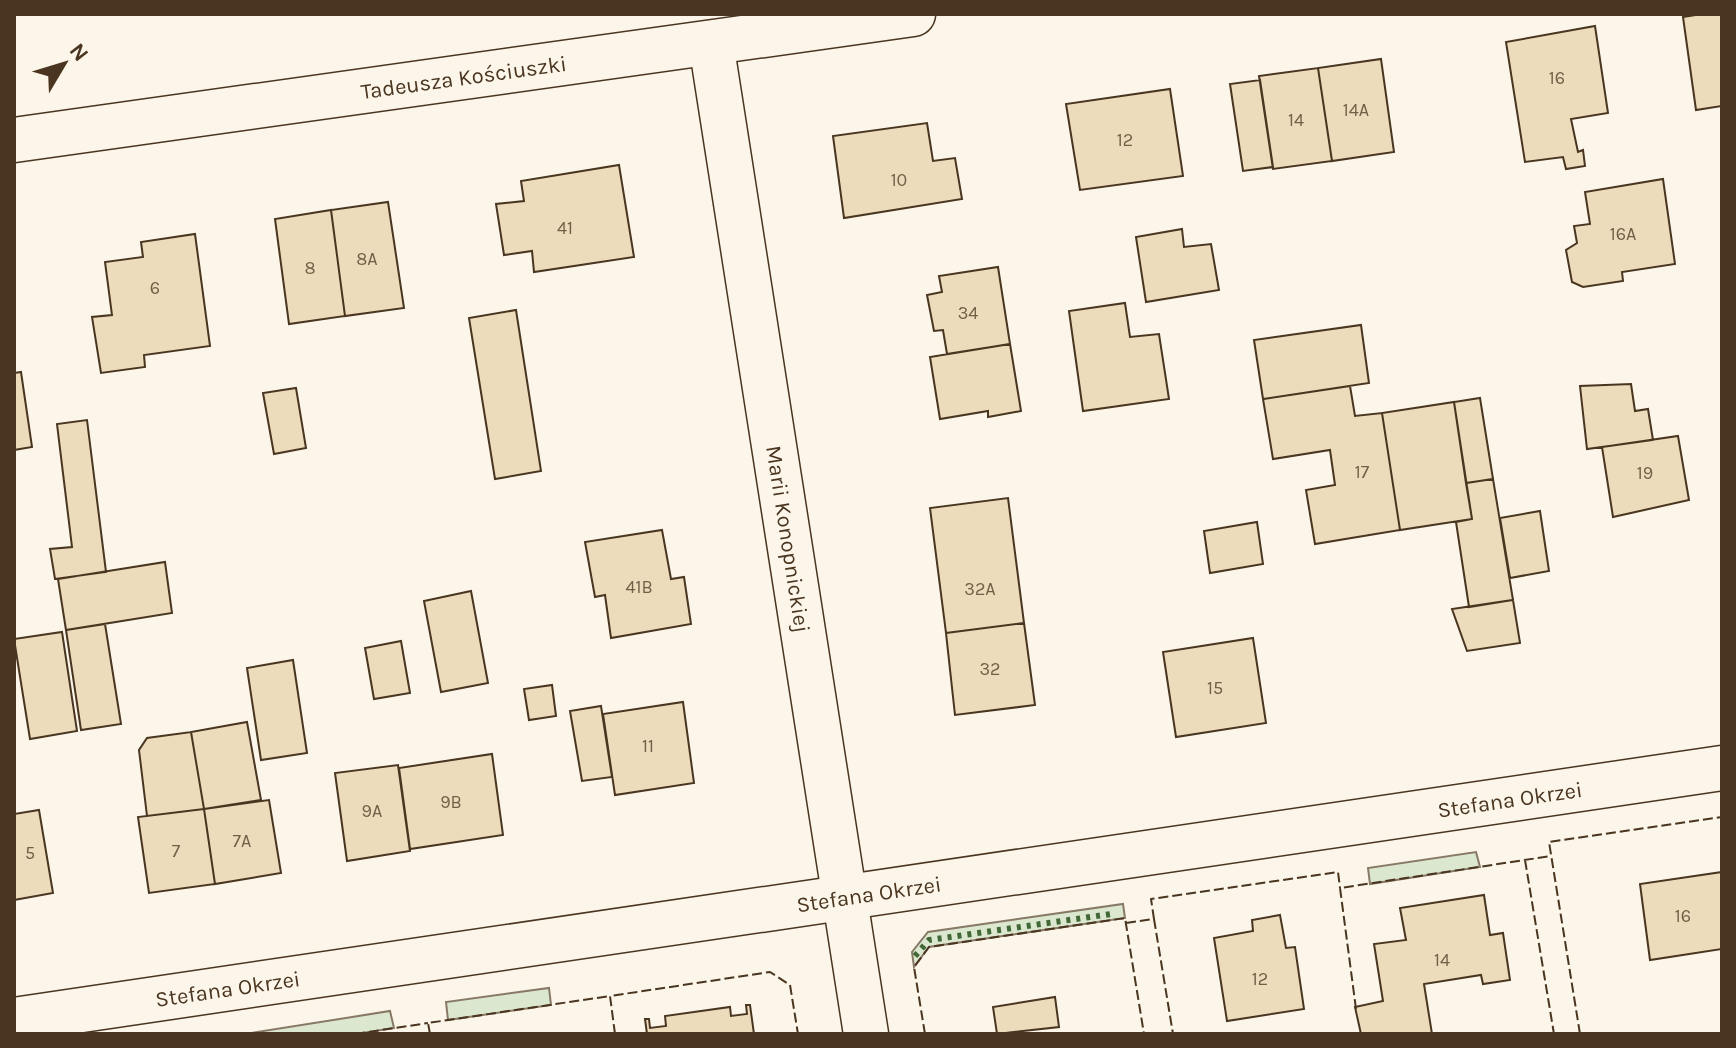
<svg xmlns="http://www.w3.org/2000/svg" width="1736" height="1048" font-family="Karla,sans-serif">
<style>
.green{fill:#dce7d0;stroke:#887966;stroke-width:2}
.building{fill:#ecdcbc;stroke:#4a3520;stroke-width:2}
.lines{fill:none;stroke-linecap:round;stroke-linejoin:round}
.minor-casing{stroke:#4a3520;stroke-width:47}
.tertiary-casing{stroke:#4a3520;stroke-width:47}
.minor{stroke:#fbf6e9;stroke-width:44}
.tertiary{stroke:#fbf6e9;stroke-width:44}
.hedge{stroke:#436837;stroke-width:6;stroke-dasharray:4 6;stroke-linecap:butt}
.fence{stroke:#4a3520;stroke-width:2;stroke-dasharray:10 4;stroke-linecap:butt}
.labels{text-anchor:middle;stroke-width:6;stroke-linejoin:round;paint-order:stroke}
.number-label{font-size:18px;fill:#725f47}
.street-label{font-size:22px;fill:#4a3520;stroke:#fbf6e9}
</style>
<rect width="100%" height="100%" fill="#fbf6e9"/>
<path class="green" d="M 1476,852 L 1480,867 L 1370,884 L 1368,868 Z
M 1123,904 L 1125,918 L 929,947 L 914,967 L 912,952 L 928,932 Z
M 549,988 L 551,1005 L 448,1020 L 446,1002 Z
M 390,1011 L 394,1028 L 356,1034 L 245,1034 Z"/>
<path class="building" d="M 1702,14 L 1722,14 L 1722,106 L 1696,110 L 1683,17 Z
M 1595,26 L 1608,113 L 1571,119 L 1578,152 L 1583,150 L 1585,166 L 1566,169 L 1563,157 L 1525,162 L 1506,42 Z
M 1381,59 L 1394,152 L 1332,161 L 1318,68 Z
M 1318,68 L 1332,161 L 1273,169 L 1259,76 Z
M 1260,80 L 1273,167 L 1243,171 L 1230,84 Z
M 1170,89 L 1183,176 L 1080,190 L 1066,104 Z
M 927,123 L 933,161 L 955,158 L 962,199 L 844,218 L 833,136 Z
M 619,165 L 634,257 L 534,272 L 532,251 L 504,255 L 496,204 L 524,201 L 521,181 Z
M 1663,179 L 1675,264 L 1622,272 L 1623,281 L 1583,287 L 1572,282 L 1566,250 L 1577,243 L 1574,226 L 1590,224 L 1585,192 Z
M 388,202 L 404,308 L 345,316 L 331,210 Z
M 331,210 L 345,316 L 289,324 L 275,219 Z
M 1182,229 L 1184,247 L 1211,244 L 1219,290 L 1146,302 L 1136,237 Z
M 195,234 L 210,346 L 144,355 L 145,367 L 101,373 L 92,317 L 112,315 L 105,262 L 143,257 L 141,242 Z
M 998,267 L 1010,344 L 947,354 L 943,330 L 934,331 L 927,295 L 942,292 L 939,276 Z
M 1125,303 L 1130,337 L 1159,334 L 1169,399 L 1083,411 L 1069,311 Z
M 516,310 L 541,471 L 495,479 L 469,318 Z
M 1361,325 L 1369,383 L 1263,399 L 1254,340 Z
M 1010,344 L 1021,411 L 988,417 L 988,411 L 940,419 L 930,357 Z
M 21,372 L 32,447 L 14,450 L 14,373 Z
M 1631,384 L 1635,411 L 1648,409 L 1653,440 L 1587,449 L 1580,386 Z
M 1350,386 L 1355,416 L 1382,413 L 1400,530 L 1315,544 L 1306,490 L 1335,485 L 1330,450 L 1273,459 L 1263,399 Z
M 296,388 L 306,448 L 274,454 L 263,393 Z
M 1480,398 L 1493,479 L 1466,483 L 1454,402 Z
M 1454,402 L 1472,519 L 1400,530 L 1382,413 Z
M 87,420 L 106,572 L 55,579 L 50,549 L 72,547 L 57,424 Z
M 1678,436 L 1689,500 L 1613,517 L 1602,447 Z
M 1493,479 L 1513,600 L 1469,607 L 1456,522 L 1472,519 L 1466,483 Z
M 1008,498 L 1024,623 L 946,633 L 930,508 Z
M 1540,511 L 1549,571 L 1510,578 L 1500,518 Z
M 1257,522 L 1263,564 L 1210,573 L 1204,531 Z
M 662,530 L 671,579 L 684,577 L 691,624 L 611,638 L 605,595 L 595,597 L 585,542 Z
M 165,562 L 172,613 L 66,630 L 58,579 Z
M 471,591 L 488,683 L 441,692 L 424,601 Z
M 1513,600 L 1520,643 L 1467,651 L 1452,609 Z
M 1024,623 L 1035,705 L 955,715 L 946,633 Z
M 105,624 L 121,724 L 81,730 L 66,630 Z
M 62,632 L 77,731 L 30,739 L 14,639 Z
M 1253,638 L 1266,723 L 1176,737 L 1163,652 Z
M 401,641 L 410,693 L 374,699 L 365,648 Z
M 293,660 L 307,753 L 261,760 L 247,668 Z
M 552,685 L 556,716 L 529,720 L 524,689 Z
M 683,702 L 694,783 L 615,795 L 603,714 Z
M 601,706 L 612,777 L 582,781 L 570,711 Z
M 247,722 L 261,800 L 204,809 L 191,732 Z
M 191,732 L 204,809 L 147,816 L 139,750 L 147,738 Z
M 492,754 L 503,835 L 410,849 L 399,768 Z
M 398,765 L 410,851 L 347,861 L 335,773 Z
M 269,800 L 281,873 L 215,884 L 204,809 Z
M 204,809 L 215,884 L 149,893 L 138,817 Z
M 39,810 L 53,893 L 14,900 L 14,814 Z
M 1722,872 L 1722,949 L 1650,960 L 1640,884 Z
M 1484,895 L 1490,935 L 1503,933 L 1510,980 L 1483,984 L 1481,975 L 1424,984 L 1432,1034 L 1361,1034 L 1355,1007 L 1383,1001 L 1374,944 L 1406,940 L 1400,908 Z
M 1280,915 L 1286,948 L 1295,947 L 1304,1009 L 1227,1021 L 1214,938 L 1253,931 L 1252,920 Z
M 1055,997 L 1059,1027 L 997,1034 L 993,1007 Z
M 746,1005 L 750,1005 L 754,1034 L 647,1034 L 645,1019 L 649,1019 L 650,1028 L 666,1026 L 665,1016 L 730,1007 L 731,1016 L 747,1014 Z"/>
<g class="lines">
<g class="minor-casing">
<g id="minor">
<path id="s1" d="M 711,43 L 866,1034"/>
<path id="s2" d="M 14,1020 L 1722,768"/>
</g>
</g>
<g class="tertiary-casing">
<g id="tertiary">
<path id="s3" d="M 14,140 L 913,14"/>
</g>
</g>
<use href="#minor" class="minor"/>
<use href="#tertiary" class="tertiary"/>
<path class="hedge" d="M 915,956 L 929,940 L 1111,914"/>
<path class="fence" d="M 1525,860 L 1554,1034
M 1154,919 L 1173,1034
M 1126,923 L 1154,919 L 1151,899 L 1338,872 L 1340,888
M 1356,1009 L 1340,888 L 1551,856
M 355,1034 L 428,1023
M 430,1034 L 428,1023 L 610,996
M 615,1034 L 610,996 L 770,972 L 790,985 L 798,1034
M 925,1034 L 914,967 L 929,947 L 1125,918 L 1144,1034
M 1580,1034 L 1549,842 L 1722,817"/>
</g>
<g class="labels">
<g class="number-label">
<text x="1557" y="84">16</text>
<text x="1356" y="116">14A</text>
<text x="1296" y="126">14</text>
<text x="1125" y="146">12</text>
<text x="899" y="186">10</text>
<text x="565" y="234">41</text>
<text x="1623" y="240">16A</text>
<text x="367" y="265">8A</text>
<text x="310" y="274">8</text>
<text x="155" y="294">6</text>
<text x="968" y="319">34</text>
<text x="1362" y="478">17</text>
<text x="1645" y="479">19</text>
<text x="639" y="593">41B</text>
<text x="980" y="595">32A</text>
<text x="990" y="675">32</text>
<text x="1215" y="694">15</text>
<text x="648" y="752">11</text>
<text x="451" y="808">9B</text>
<text x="372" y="817">9A</text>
<text x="242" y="847">7A</text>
<text x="176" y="857">7</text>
<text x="30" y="859">5</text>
<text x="1683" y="922">16</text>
<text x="1442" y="966">14</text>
<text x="1260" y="985">12</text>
</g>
<g class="street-label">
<text dy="8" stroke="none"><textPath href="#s3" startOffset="454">Tadeusza Kościuszki</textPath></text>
<text dy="8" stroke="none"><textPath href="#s1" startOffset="502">Marii Konopnickiej</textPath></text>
<text dy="8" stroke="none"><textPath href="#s2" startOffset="1512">Stefana Okrzei</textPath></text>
<text dy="8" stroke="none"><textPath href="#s2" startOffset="864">Stefana Okrzei</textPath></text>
<text dy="8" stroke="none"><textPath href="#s2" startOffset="216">Stefana Okrzei</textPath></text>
</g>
</g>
<rect width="1736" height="1048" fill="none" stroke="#4a3520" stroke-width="32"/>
<g transform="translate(64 64) rotate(52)" stroke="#fbf6e9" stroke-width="6" paint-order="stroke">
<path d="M0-6L14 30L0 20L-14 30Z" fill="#4a3520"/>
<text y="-12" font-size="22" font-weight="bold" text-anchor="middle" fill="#4a3520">N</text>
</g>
</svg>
